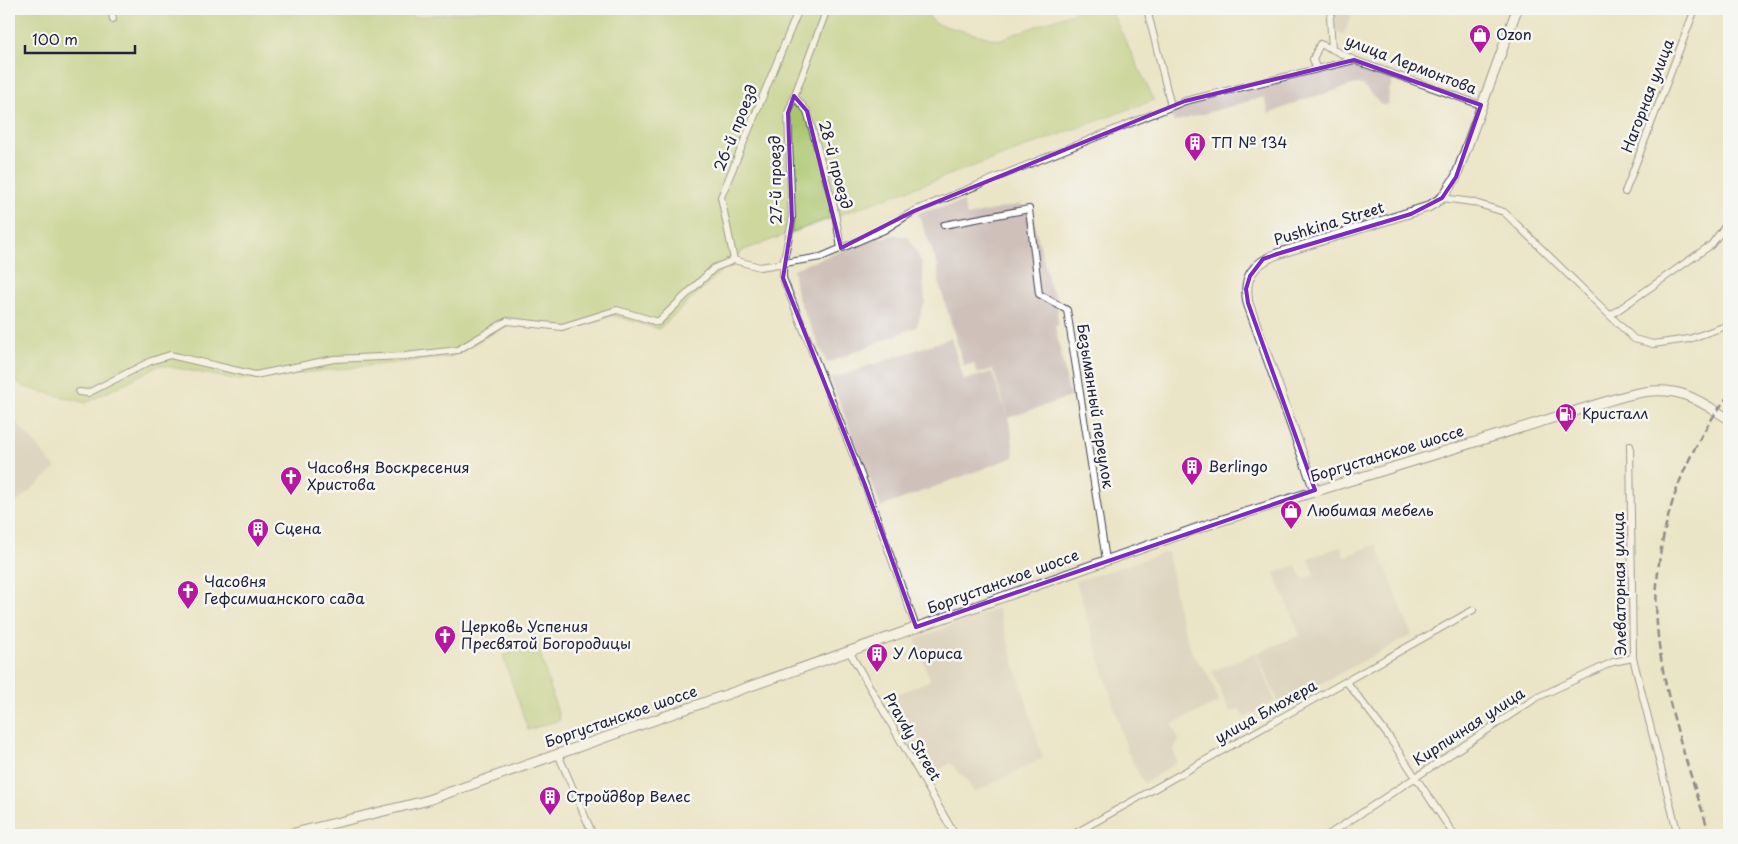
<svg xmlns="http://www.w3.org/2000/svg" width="1738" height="844" font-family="'Playpen Sans',sans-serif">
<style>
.industrial{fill:#cfc1ba}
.green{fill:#aac66d;stroke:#667454}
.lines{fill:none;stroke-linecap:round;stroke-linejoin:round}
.minor-casing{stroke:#403f50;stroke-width:8}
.tertiary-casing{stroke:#403f50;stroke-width:11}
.minor{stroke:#fff;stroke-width:6}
.tertiary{stroke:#fff;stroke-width:9}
.rail{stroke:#22223b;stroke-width:2.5;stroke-dasharray:8 4;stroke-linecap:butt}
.marked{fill:none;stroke:#7b2cbf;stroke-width:4;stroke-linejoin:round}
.labels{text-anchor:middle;stroke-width:5;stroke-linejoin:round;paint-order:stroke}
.poi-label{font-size:15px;fill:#22223b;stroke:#f6f6f2;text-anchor:start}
.street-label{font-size:15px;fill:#22223b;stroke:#f6f6f2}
</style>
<rect width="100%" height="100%" fill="#f6f6f2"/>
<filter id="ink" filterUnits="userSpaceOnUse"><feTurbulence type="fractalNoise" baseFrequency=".02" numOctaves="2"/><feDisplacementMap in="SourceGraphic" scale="10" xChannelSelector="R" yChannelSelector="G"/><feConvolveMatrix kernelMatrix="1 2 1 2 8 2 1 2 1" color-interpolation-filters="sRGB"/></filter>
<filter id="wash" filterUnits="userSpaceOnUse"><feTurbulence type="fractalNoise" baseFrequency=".0096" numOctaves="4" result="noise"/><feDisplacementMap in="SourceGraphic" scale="20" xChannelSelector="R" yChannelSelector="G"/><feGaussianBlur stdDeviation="1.12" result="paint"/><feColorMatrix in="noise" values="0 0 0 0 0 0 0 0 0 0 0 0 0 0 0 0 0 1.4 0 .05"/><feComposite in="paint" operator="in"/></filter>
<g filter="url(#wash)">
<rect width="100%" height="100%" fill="#ebe5c7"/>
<path class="industrial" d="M 1339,9 L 1354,9 L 1344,35 L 1334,30 L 1335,18 Z
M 1353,65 L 1394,78 L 1389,91 L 1388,105 L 1381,105 L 1363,85 L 1356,84 L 1300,101 L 1269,114 L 1264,97 L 1174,122 L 1170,109 L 1186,102 L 1311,71 Z
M 963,202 L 967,216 L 1020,204 L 1033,218 L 1050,287 L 1059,302 L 1057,315 L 1059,324 L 1055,326 L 1070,397 L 1008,418 L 993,369 L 977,374 L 974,363 L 964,366 L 939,283 L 938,266 L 918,213 Z
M 894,235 L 908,237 L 922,263 L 925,302 L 916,327 L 827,363 L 797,296 L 793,269 L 871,240 Z
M 951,338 L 964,380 L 992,372 L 1011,428 L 1014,457 L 881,507 L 830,379 Z
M 9,414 L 56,468 L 9,509 Z
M 1376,544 L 1412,635 L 1309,690 L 1279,703 L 1256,653 L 1300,635 L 1274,573 L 1296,565 L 1303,579 L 1314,575 L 1309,558 L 1341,546 L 1344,557 Z
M 1168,552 L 1178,610 L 1192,653 L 1208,674 L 1220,702 L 1172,724 L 1179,740 L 1173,749 L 1177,762 L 1144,784 L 1127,750 L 1076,581 Z
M 998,608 L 1043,758 L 974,793 L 966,778 L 958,773 L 951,763 L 928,776 L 897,725 L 905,720 L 893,696 L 930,680 L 915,639 Z
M 1255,653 L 1275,701 L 1244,718 L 1240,709 L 1230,713 L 1212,671 Z"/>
<path class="green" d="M 9,9 L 395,9 L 414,17 L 496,9 L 921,9 L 937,24 L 998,40 L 1083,9 L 1110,9 L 1154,100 L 744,250 L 659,329 L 611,315 L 572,330 L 509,324 L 450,357 L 238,380 L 160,365 L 86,403 L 24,387 L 9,376 Z
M 537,643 L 560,720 L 528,730 L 503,656 Z"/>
</g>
<g filter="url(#ink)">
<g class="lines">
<g class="minor-casing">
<path id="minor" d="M 111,9 L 113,19
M 827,9 L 788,113 L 792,221 L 783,264 L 783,278 L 865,485 L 916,627
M 1147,9 L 1171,106
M 1333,9 L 1330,17 L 1332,49 L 1354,60 L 1481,105
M 1316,68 L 1313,59 L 1320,44 L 1332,49
M 794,96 L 807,111 L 834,207 L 841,248
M 1625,192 L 1695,9
M 1442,198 L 1472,202 L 1504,212 L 1634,339 L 1653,344 L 1689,339 L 1729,325
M 944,225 L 1029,209 L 1039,294 L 1067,310 L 1106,560
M 734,260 L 721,197 L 799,9
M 1611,315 L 1711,245 L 1729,221
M 79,392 L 88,393 L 151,361 L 170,355 L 255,375 L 334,359 L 405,356 L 458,350 L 507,321 L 562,327 L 617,310 L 658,322 L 714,268 L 734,260 L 760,267 L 821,257 L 884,230 L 914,211 L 1185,101 L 1354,60
M 1630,446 L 1633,658 L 1678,835
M 849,651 L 955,835
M 1346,681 L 1389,737 L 1454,835
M 558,754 L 593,835
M 1072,835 L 1473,610
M 1328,835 L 1536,698 L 1613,662 L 1633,658"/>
</g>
<g class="tertiary-casing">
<path id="tertiary" d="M 1315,490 L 1248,303 C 1243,277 1253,264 1277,254 L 1428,207 L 1442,198 L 1456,177 L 1517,9
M 286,835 L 425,801 L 1210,524 L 1585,408 C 1616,399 1653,383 1685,395 C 1700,400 1715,411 1729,419"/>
</g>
<use href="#minor" class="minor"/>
<use href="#tertiary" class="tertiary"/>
<path class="rail" d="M 1710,835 C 1691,775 1669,714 1660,652 C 1646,562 1673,466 1729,395"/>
</g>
</g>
<path d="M0 0H1738V844H0ZM 1354,60 L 1481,105 L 1456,177 L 1442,198 L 1411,214 L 1277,254 L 1263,259 L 1250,276 L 1246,289 L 1248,303 L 1315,490 L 916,627 L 865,485 L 783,278 L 792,221 L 788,113 L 794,96 L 807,111 L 841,248 L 914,211 L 1185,101 Z" fill="#ebe5c7" fill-opacity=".55" fill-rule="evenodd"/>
<path class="marked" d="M 1354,60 L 1481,105 L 1456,177 L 1442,198 L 1411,214 L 1277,254 L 1263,259 L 1250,276 L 1246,289 L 1248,303 L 1315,490 L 916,627 L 865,485 L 783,278 L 792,221 L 788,113 L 794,96 L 807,111 L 841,248 L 914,211 L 1185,101 Z"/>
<defs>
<g id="shop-pin" transform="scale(1.125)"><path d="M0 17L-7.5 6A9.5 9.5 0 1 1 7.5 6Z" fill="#b5179e" stroke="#f6f6f2"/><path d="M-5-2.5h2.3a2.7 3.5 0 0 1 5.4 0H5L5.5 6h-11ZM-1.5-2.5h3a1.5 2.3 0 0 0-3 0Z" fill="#fff"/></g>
<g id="building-pin" transform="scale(1.125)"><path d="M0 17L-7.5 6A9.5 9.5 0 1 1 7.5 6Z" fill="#b5179e" stroke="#f6f6f2"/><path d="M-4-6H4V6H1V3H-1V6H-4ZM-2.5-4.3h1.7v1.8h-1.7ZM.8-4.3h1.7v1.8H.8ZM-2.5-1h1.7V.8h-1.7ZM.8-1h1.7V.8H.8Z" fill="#fff"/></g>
<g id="fuel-pin" transform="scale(1.125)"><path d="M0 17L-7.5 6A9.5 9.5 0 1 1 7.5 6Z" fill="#b5179e" stroke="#f6f6f2"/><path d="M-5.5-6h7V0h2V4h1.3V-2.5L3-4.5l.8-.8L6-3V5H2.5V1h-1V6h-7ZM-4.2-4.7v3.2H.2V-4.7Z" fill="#fff"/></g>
<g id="church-pin" transform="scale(1.125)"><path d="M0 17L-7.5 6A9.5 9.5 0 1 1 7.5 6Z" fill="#b5179e" stroke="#f6f6f2"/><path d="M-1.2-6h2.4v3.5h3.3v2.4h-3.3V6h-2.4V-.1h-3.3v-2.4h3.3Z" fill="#fff"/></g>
</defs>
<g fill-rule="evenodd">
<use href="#shop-pin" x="1480" y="35"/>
<use href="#building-pin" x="1195" y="143"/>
<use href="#fuel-pin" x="1566" y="414"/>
<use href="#building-pin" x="1192" y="467"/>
<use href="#church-pin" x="291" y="477"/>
<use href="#shop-pin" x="1291" y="511"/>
<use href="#building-pin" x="258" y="529"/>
<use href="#church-pin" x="188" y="591"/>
<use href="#church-pin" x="445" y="636"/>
<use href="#building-pin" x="877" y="654"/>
<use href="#building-pin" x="550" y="797"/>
</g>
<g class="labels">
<g class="poi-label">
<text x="1496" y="40">Ozon</text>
<text x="1211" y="148">ТП № 134</text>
<text x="1582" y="419">Кристалл</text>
<text x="1208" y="472">Berlingo</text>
<text x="307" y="473">Часовня Воскресения<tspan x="307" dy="17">Христова</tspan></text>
<text x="1307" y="516">Любимая мебель</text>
<text x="274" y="534">Сцена</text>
<text x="204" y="587">Часовня<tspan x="204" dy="17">Гефсимианского сада</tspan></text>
<text x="461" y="632">Церковь Успения<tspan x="461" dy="17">Пресвятой Богородицы</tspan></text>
<text x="893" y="659">У Лориса</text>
<text x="566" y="802">Стройдвор Велес</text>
</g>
<g class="street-label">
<text transform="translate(1411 65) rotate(21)" y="5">улица Лермонтова</text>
<text transform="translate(1648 96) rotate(-69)" y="5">Нагорная улица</text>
<text transform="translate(736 128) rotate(-68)" y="5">26-й проезд</text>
<text transform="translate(835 165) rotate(75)" y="5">28-й проезд</text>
<text transform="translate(776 180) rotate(-91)" y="5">27-й проезд</text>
<text transform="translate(1329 224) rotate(-17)" y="5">Pushkina Street</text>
<text transform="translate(1095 406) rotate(81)" y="5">Безымянный переулок</text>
<text transform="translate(1387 454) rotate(-17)" y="5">Боргустанское шоссе</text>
<text transform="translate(1003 582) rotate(-20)" y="5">Боргустанское шоссе</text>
<text transform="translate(1620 584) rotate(-91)" y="5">Элеваторная улица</text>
<text transform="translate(1266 712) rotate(-29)" y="5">улица Блюхера</text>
<text transform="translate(621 717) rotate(-19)" y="5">Боргустанское шоссе</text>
<text transform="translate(1469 727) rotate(-33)" y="5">Кирпичная улица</text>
<text transform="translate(912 737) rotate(60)" y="5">Pravdy Street</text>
</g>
</g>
<rect width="1738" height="844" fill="none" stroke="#f6f6f2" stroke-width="30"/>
<path d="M25 45v8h110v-8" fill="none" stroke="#22223b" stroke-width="2.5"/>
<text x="32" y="45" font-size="15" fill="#22223b" stroke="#f6f6f2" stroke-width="4" paint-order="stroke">100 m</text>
</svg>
